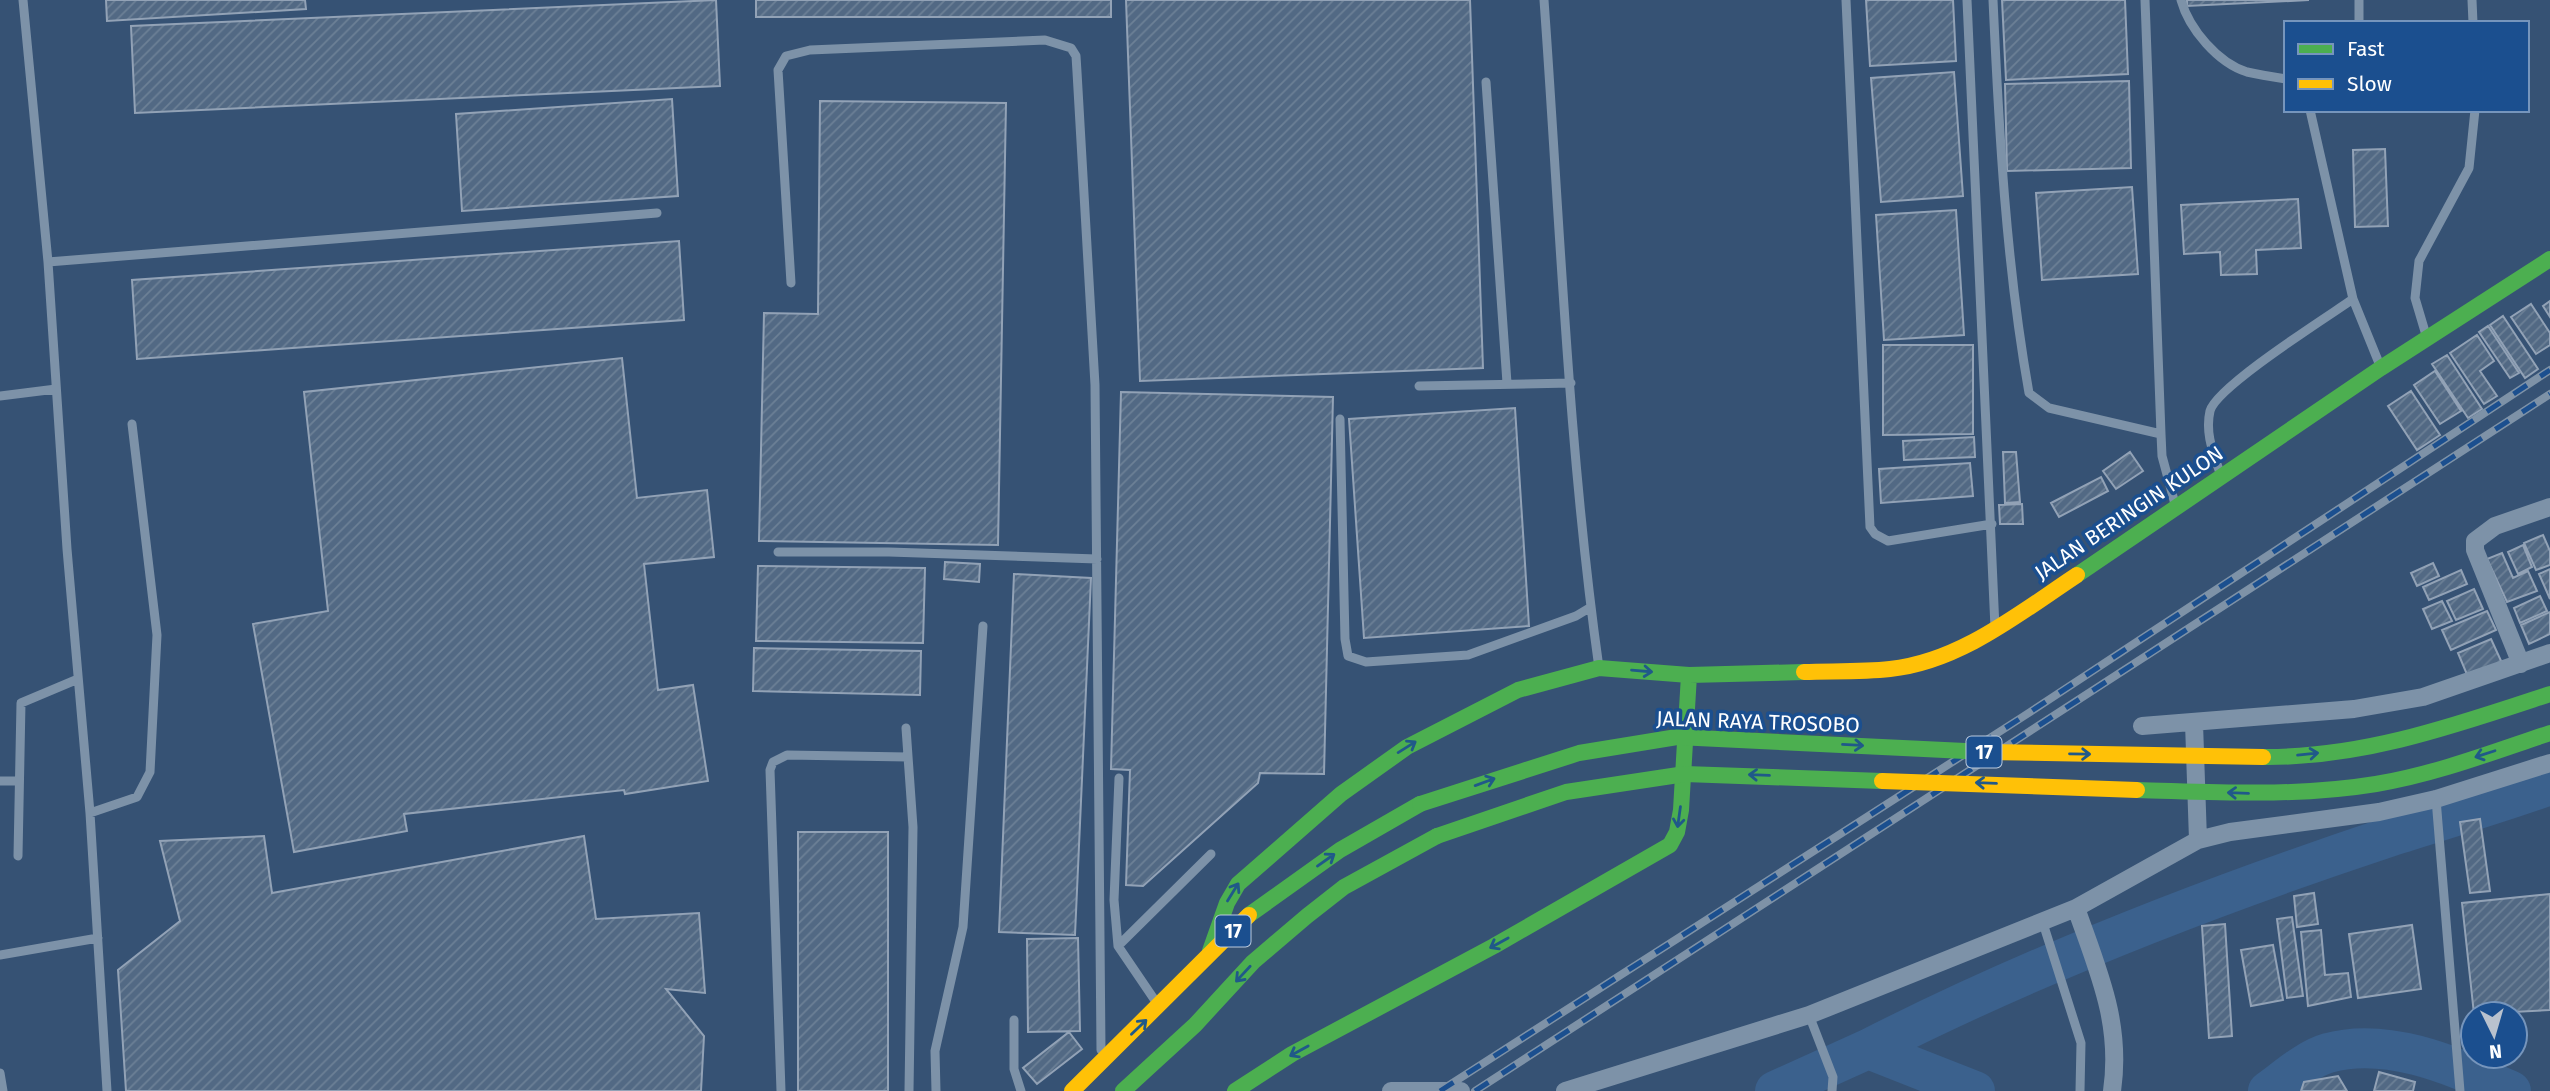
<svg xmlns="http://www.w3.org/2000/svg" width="2550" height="1091" font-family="'Fira Sans',sans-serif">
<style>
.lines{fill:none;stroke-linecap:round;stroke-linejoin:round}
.river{stroke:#3b618d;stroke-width:40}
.building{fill:url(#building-hatch);stroke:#92a2b6;stroke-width:2}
.lane{stroke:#7d92a8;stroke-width:9}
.street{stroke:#7d92a8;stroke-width:18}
.fast{stroke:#4caf50;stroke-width:16}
.slow{stroke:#ffc107;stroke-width:16}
.rail-casing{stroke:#7e92a7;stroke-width:8}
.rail{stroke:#1b4f8f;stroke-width:5;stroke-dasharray:16;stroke-linecap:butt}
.fast-bridge{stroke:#4caf50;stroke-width:16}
.slow-bridge{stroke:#ffc107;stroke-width:16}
.oneway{stroke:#205989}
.labels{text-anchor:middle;stroke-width:7;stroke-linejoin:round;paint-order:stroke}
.shield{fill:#1b4f8f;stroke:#bbcadd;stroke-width:2}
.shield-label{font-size:19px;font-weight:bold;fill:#fff}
.street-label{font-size:21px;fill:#fff;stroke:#1b4f8f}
</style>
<defs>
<pattern id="building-hatch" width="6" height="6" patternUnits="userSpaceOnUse" patternTransform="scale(1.75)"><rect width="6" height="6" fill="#526984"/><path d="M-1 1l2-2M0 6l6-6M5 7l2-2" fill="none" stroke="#6c8096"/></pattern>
</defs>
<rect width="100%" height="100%" fill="#365274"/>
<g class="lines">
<path class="river" d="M 1868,1049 C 2035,964 2211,896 2389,837 C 2442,820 2497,804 2550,785
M 1775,1091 L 1868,1049 L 1975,1091
M 2268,1091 C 2285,1079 2307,1059 2328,1053 C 2389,1036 2455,1067 2511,1091"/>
</g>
<path class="building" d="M 106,0 L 305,0 L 306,9 L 107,21 Z
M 716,0 L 720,86 L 135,113 L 131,26 Z
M 756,0 L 1111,0 L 1111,17 L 756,17 Z
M 1126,0 L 1470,0 L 1483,368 L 1140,381 Z
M 1866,0 L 1953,0 L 1956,61 L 1870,66 Z
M 2002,0 L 2125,0 L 2128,74 L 2006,80 Z
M 2187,0 L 2309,0 L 2187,6 Z
M 1954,72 L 1963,196 L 1881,202 L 1871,78 Z
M 2129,81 L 2131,168 L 2007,171 L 2005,84 Z
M 672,99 L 678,196 L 462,211 L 456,114 Z
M 820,101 L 1006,103 L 998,545 L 759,541 L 764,313 L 818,314 Z
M 2385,149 L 2388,226 L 2355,227 L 2353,150 Z
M 2132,187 L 2138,274 L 2042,280 L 2036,193 Z
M 2298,199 L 2301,248 L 2256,250 L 2257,274 L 2221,275 L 2220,252 L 2184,254 L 2181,205 Z
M 1956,210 L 1964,335 L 1884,340 L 1876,215 Z
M 679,241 L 684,320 L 137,359 L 132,280 Z
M 2550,301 L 2550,317 L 2543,306 Z
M 2531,304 L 2550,333 L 2550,345 L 2536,354 L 2511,317 Z
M 2503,316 L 2538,369 L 2525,378 L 2490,325 Z
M 2488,326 L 2519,373 L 2510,378 L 2479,332 Z
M 2477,335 L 2494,361 L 2480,371 L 2497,396 L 2484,404 L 2450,353 Z
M 1883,345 L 1973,345 L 1973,434 L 1883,435 Z
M 2447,355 L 2482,409 L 2468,418 L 2432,364 Z
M 622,358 L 637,498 L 707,490 L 714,557 L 644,564 L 658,690 L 693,685 L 708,781 L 625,794 L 624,790 L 404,814 L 407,831 L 294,852 L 253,624 L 328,611 L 304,392 Z
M 2435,371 L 2461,411 L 2440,424 L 2414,385 Z
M 2411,391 L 2440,435 L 2417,450 L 2388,406 Z
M 1121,392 L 1333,397 L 1324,774 L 1260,773 L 1258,783 L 1143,886 L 1126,885 L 1130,770 L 1111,769 Z
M 1515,408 L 1529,626 L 1364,638 L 1349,419 Z
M 1974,437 L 1975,457 L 1904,460 L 1903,441 Z
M 2003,452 L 2016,452 L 2020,502 L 2005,503 Z
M 2130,452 L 2143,471 L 2116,489 L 2103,471 Z
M 1970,463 L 1973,496 L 1881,503 L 1879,469 Z
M 2101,477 L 2108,491 L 2059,517 L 2051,503 Z
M 2022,504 L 2023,524 L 2000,524 L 1999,505 Z
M 2543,535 L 2550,551 L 2550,565 L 2536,570 L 2524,543 Z
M 2523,545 L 2532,567 L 2518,574 L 2508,552 Z
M 2502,553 L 2513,578 L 2528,571 L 2537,591 L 2507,602 L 2487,559 Z
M 945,562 L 980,564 L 979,582 L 944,579 Z
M 2433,563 L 2439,576 L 2417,586 L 2411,573 Z
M 758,566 L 925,568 L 923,643 L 756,641 Z
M 2550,569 L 2550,599 L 2539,574 Z
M 2461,570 L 2467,584 L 2429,600 L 2423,587 Z
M 1014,574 L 1091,578 L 1075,935 L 999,932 Z
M 2474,589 L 2483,609 L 2456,620 L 2447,601 Z
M 2540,596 L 2547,611 L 2520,623 L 2514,608 Z
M 2442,601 L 2452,621 L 2432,629 L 2423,609 Z
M 2487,611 L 2496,630 L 2451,650 L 2442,630 Z
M 2550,612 L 2550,634 L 2529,644 L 2521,625 Z
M 2491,639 L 2502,663 L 2468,677 L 2458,653 Z
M 754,648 L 921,651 L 920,695 L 753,691 Z
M 2480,819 L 2490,891 L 2470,893 L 2460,822 Z
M 798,832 L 888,832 L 888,1091 L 798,1091 Z
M 264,836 L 272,893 L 584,836 L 596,919 L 699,913 L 705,993 L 666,989 L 704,1036 L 701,1091 L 126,1091 L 118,970 L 180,921 L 160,841 Z
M 2314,893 L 2318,924 L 2297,927 L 2294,896 Z
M 2550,894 L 2550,1010 L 2474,1014 L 2462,903 Z
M 2292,917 L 2303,996 L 2287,998 L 2277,919 Z
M 2225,924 L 2232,1036 L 2209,1038 L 2202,926 Z
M 2412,925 L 2421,989 L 2358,998 L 2349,934 Z
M 2321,930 L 2325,975 L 2348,973 L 2351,997 L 2308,1006 L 2301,932 Z
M 1078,938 L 1080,1031 L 1028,1032 L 1027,939 Z
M 2273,945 L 2283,1000 L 2251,1006 L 2241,950 Z
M 1069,1032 L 1082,1049 L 1037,1084 L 1023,1068 Z
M 2379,1072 L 2415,1082 L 2413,1091 L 2374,1091 Z
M 2338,1076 L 2347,1091 L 2301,1091 L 2304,1082 Z"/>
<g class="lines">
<path class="lane" d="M 23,0 L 48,262 L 67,549 L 90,813 L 107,1091
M 1544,0 C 1560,222 1568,447 1599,668
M 1846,0 L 1870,527 L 1875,534 L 1888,541 L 1992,524
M 1967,0 L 1995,628
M 1993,0 C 1999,132 2006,264 2029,393 L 2049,408 L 2161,434
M 2145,0 L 2161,434 L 2162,456 L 2175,504
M 2181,0 C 2189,29 2218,63 2247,72 C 2260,75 2273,77 2286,79
M 2359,0 L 2359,23
M 2472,0 L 2473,23
M 1486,82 L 1507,383
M 2310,110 L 2353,299 L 2381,368
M 48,262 L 657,213
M 791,283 L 778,70 L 786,56 L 810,50 L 1045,40 L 1071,48 L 1076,56 L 1077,72 L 1095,385 L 1101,1050
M 2426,335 L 2415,298 L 2419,261 L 2469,168 L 2475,110
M 1419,386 L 1571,383
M 0,396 L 56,389
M 1340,419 L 1345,639 L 1348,656 L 1366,662 L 1468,655 L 1576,616 L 1591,607
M 2220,473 C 2213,452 2205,433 2210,411 C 2216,387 2327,317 2353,299
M 778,552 L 889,552 L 1097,559
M 906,728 L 913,827 L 909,1091
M 1119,778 L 1114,900 L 1118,946 L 1154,999
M 0,781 L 18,781
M 2436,799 L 2460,1091
M 90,813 L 137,797 L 150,772 L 157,635 L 132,424
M 18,856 L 21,703 L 78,679
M 2042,920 L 2081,1043 L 2080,1091
M 1118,946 L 1211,854
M 0,955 L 98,938
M 1809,1015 L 1833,1077 L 1832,1091
M 1014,1020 L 1014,1069 L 1021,1091
M 0,1073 L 3,1091
M 781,1091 L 770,770 L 773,762 L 787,755 L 908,757
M 936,1091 L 935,1051 L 963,927 L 983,626"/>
<path class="street" d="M 2521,664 L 2475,550 L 2475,541 L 2495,526 L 2550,507
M 2194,723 L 2198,840
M 2142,726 L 2354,709 L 2423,697 L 2550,653
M 2076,908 C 2098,971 2122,1023 2112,1091
M 1391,1091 L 1461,1091
M 1565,1091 L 1809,1015 L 2076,908 L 2198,840 L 2230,832 L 2379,812 L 2436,799 L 2550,763"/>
<path class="fast" d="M 2077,575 L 2381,368 L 2550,259
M 1249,915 L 1340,850 L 1420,804
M 1210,951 L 1227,903 L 1238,884 L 1341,794 L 1407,747 L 1518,690 L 1599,668 L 1689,675 L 1804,672
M 1123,1091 L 1195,1025 L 1253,962 L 1307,916 L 1344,887 L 1437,836
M 1235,1091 L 1292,1054 L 1494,946 L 1670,845 L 1677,832 L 1681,810 L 1689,675"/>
<path class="slow" d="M 1804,672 C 1832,671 1862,672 1890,669 C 1960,662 2021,612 2077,575
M 1072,1091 L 1249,915"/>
<g class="rail-casing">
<path id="rail" d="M 1440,1091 L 2024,716 L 2550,370
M 1475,1091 L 2550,394"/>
</g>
<use href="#rail" class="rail"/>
<path class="fast-bridge" d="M 2263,757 C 2363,758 2456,725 2550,694
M 2137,790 C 2217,792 2297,797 2376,784 C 2436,774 2493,752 2550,733
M 1420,804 L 1579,753 L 1677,737 L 1986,752
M 1437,836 L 1566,792 L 1685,774 L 1882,781"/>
<path class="slow-bridge" d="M 1986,752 L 2263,757
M 1882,781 L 2137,790"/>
</g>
<defs><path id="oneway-shaft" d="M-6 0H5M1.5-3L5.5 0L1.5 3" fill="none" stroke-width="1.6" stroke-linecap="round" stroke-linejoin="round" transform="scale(1.75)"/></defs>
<g class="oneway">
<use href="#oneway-shaft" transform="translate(1642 671) rotate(5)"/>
<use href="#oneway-shaft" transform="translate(1853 745) rotate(3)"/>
<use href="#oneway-shaft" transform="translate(1407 747) rotate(-32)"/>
<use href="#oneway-shaft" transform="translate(2080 754) rotate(1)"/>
<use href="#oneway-shaft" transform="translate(2308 754) rotate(-6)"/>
<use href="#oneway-shaft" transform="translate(2485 754) rotate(162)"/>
<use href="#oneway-shaft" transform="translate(1759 775) rotate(-178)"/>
<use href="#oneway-shaft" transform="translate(1485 782) rotate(-20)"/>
<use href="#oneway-shaft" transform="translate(1986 783) rotate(-178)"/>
<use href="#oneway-shaft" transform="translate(2238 793) rotate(-178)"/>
<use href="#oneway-shaft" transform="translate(1679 817) rotate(98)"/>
<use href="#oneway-shaft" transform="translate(1326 860) rotate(-35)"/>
<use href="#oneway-shaft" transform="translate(1233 892) rotate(-58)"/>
<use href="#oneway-shaft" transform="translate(1499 943) rotate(151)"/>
<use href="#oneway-shaft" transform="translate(1243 974) rotate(133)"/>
<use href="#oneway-shaft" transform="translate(1139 1027) rotate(-44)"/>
<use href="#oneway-shaft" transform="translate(1299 1051) rotate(151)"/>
</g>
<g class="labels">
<g class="shield">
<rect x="1966.5" y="736.5" width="35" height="31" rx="5"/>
<rect x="1215.5" y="915.5" width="35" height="31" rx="5"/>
</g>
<g class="shield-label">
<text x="1984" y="759">17</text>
<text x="1233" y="938">17</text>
</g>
<g class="street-label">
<text transform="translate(2129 513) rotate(-34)" y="7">JALAN BERINGIN KULON</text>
<text transform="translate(1758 722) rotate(2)" y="7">JALAN RAYA TROSOBO</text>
</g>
</g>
<rect x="2284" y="21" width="245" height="91" fill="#1b4f8f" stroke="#7695bc" stroke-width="2"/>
<rect x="2298" y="44" width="35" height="10" fill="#4caf50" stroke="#7695bc" stroke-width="2"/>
<text x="2347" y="56" font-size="21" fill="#ffffff">Fast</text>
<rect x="2298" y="79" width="35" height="10" fill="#ffc107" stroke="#7695bc" stroke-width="2"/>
<text x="2347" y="91" font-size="21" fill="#ffffff">Slow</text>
<g transform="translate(2494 1035) rotate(175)"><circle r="33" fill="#1b4f8f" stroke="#7695bc" stroke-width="2"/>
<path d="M0-5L12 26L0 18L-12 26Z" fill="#b9c2ce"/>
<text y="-10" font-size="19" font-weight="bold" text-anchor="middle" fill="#ffffff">N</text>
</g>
</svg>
